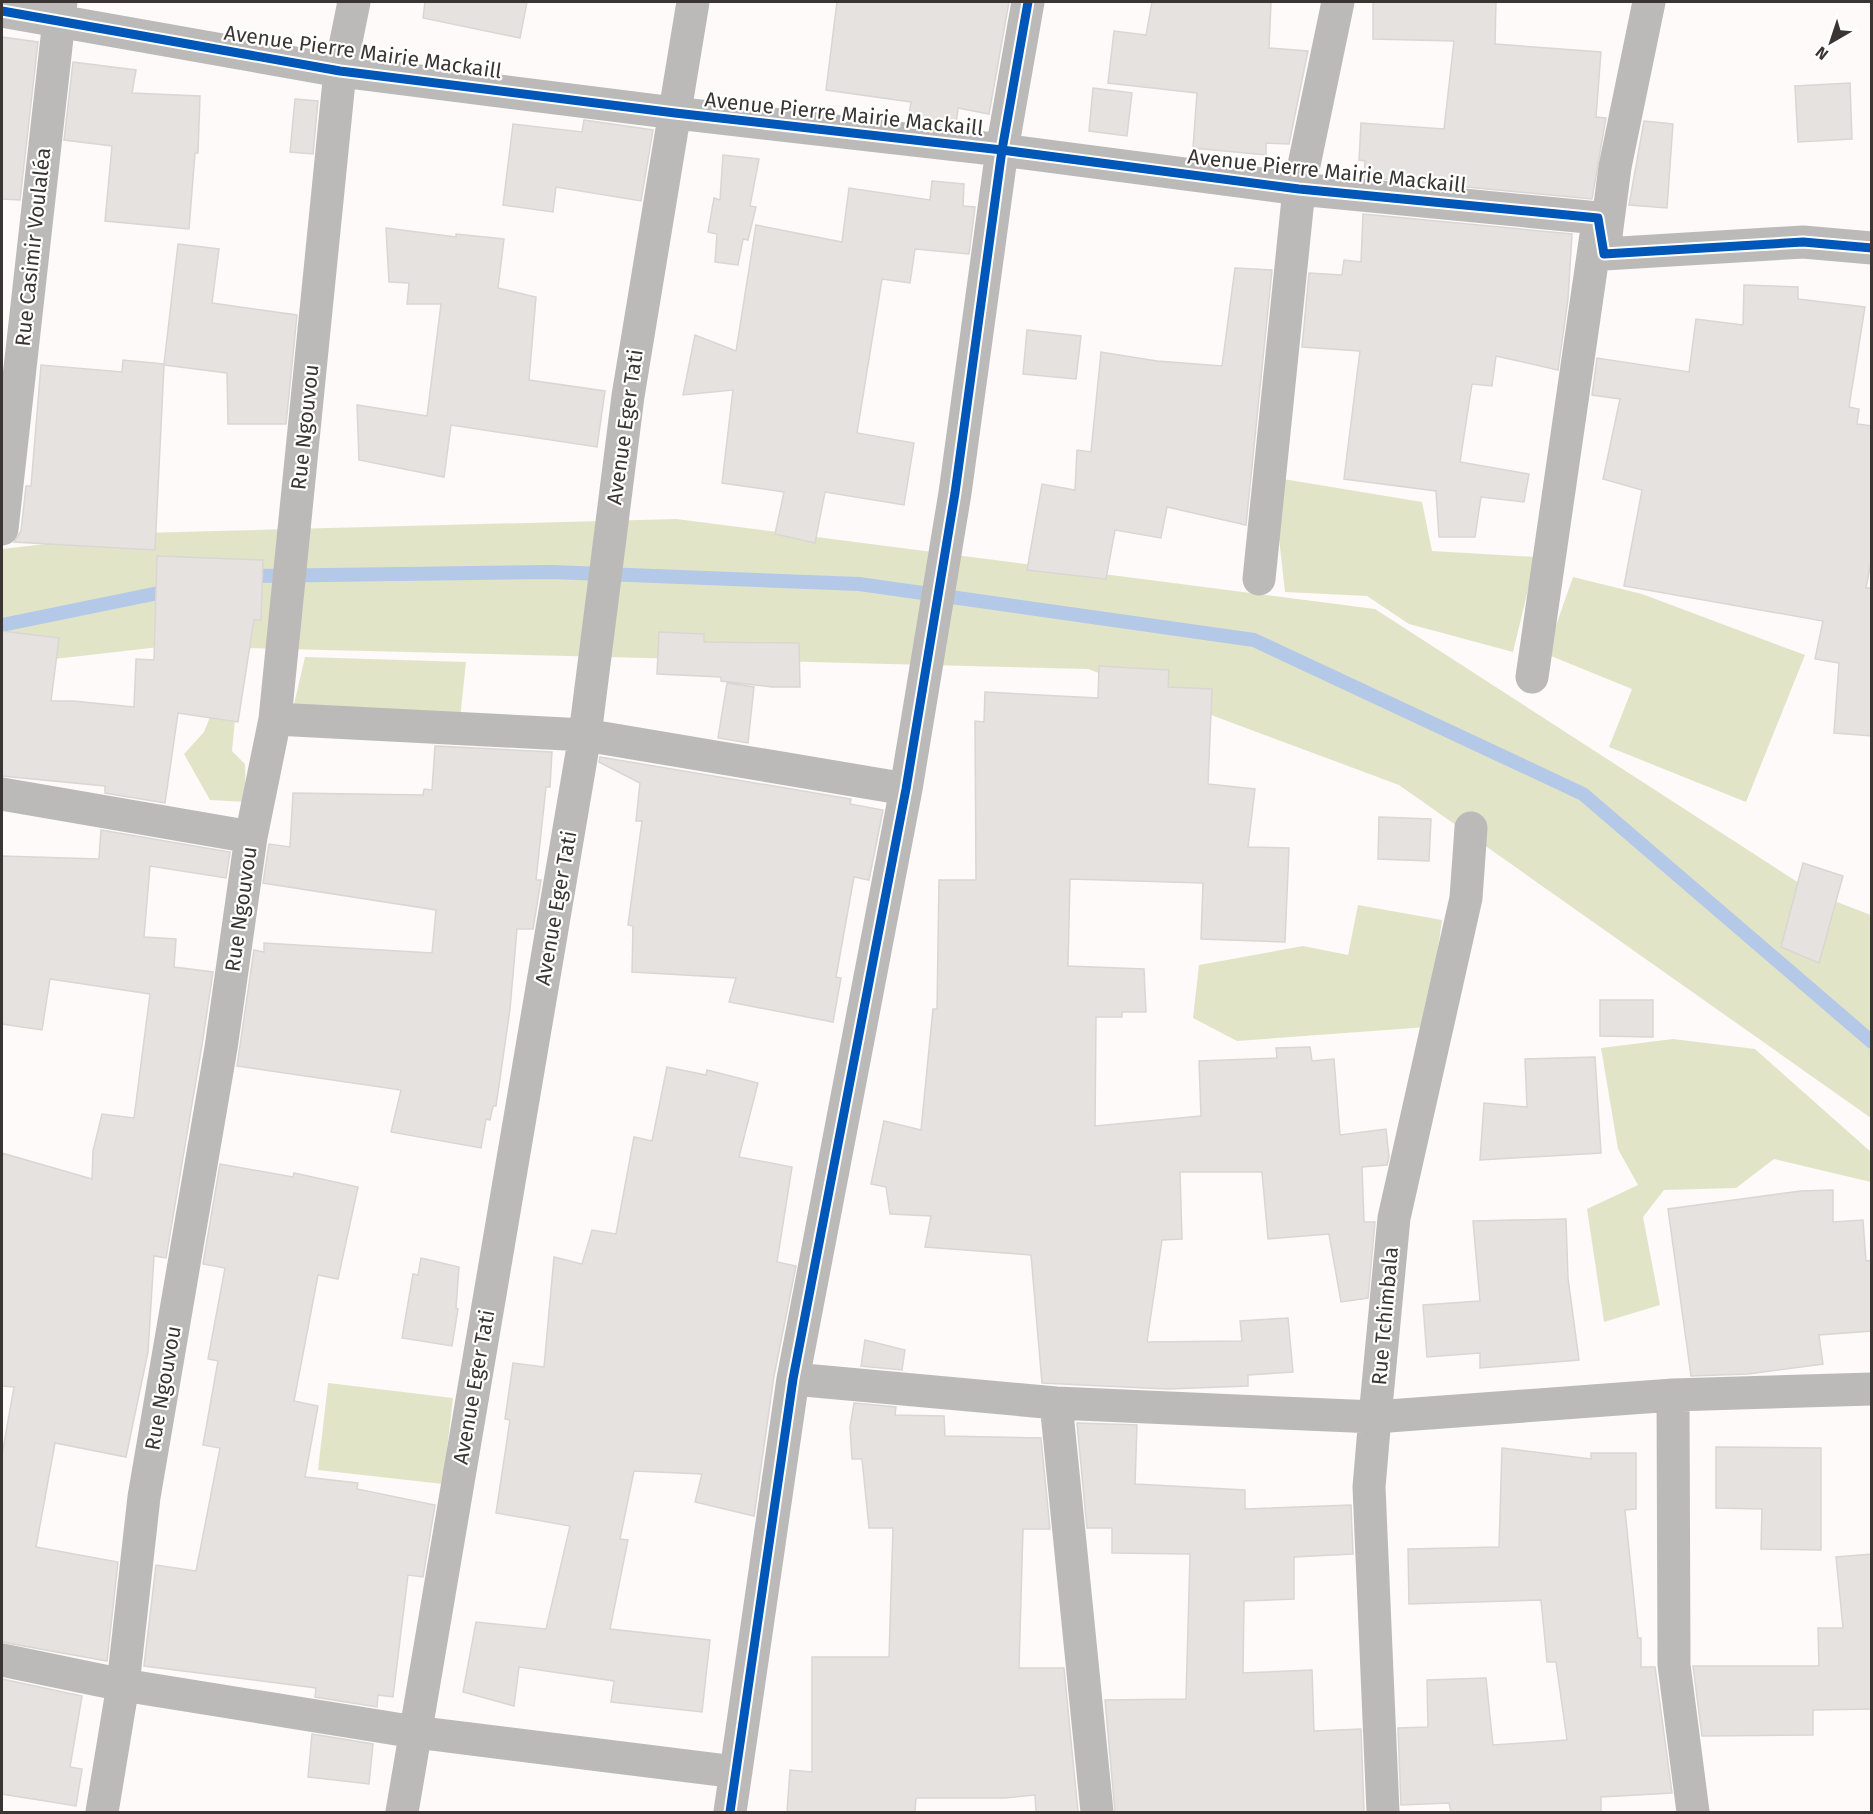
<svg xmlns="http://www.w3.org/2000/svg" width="1873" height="1814" font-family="'Fira Sans',sans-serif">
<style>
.green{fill:#e2e4c8}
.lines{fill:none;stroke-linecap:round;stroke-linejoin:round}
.stream{stroke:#b4c8e8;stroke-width:14}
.building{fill:#e6e2e0;stroke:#d9d6d3;stroke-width:1.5}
.minor{stroke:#bcbab9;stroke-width:33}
.cycleway-casing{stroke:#fff;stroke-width:13}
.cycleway{stroke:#0057b8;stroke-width:9}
.labels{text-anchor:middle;stroke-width:4.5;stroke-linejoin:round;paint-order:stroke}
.street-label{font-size:21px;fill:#3a3533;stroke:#fff}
</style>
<rect width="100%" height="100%" fill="#fdfaf9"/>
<path class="green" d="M 1283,479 L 1422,502 L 1432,551 L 1536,557 L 1513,652 L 1409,624 L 1367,596 L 1285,592 L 1276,511 Z
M 676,519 L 1375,609 L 1816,894 L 1871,915 L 1871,1118 L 1399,785 L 1088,669 L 168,646 L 2,665 L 2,549 L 141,533 Z
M 1573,577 L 1642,594 L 1805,655 L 1746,802 L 1609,747 L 1632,689 L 1546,654 Z
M 305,657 L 466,662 L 460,719 L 292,713 Z
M 212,712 L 235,720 L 232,751 L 245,764 L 246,802 L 210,800 L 184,754 L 204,732 Z
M 1358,905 L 1442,920 L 1427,1027 L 1237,1041 L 1193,1018 L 1199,965 L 1303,946 L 1348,955 Z
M 1673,1039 L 1755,1049 L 1871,1152 L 1871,1182 L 1774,1159 L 1736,1188 L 1664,1190 L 1643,1217 L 1660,1305 L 1604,1322 L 1587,1209 L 1638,1185 L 1618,1149 L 1601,1048 Z
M 328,1383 L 453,1398 L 443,1484 L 318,1470 Z"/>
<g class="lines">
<path class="stream" d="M 245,576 L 552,572 L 859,584 L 1254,640 L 1583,794 L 1872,1042
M 2,625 L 173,590"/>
</g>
<path class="building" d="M 425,2 L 527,2 L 520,38 L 423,18 Z
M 837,2 L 1009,2 L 989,114 L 958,108 L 956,126 L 908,121 L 911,102 L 826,90 Z
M 1152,2 L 1271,2 L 1269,48 L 1308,51 L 1289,144 L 1266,143 L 1266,155 L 1193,148 L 1197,93 L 1108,83 L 1114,31 L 1146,35 Z
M 1373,2 L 1496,2 L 1495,44 L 1601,52 L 1596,117 L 1606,118 L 1592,199 L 1364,177 L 1365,161 L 1359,160 L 1361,123 L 1444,129 L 1454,41 L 1373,39 Z
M 2,37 L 38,42 L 20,200 L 2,199 Z
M 73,62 L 136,70 L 132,93 L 200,96 L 198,153 L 195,153 L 189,229 L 105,221 L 112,146 L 64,140 Z
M 1850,83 L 1852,139 L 1798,142 L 1795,86 Z
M 1093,88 L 1132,93 L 1127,136 L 1089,131 Z
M 295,99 L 318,101 L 313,154 L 290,152 Z
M 584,120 L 653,130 L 641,201 L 556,187 L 553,212 L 503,205 L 513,124 L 582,132 Z
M 1644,121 L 1673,124 L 1667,208 L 1629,205 Z
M 723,155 L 759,159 L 750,206 L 756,207 L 748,240 L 743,239 L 738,265 L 715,262 L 717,234 L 708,232 L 714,198 L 720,200 Z
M 932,181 L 964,184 L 963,206 L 975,207 L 969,254 L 915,249 L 910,283 L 882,279 L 857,433 L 914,443 L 904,505 L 825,492 L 815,543 L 775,534 L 784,492 L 722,483 L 733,390 L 683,395 L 695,335 L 736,351 L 756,225 L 842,242 L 849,188 L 930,200 Z
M 1363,214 L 1572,234 L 1568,299 L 1558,370 L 1496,356 L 1492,386 L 1472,384 L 1460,462 L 1529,474 L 1524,502 L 1481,497 L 1475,537 L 1439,537 L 1436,491 L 1344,479 L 1360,351 L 1302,347 L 1309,273 L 1342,275 L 1344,260 L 1361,262 Z
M 386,228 L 456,237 L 456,234 L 504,239 L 498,288 L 536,297 L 529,380 L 605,391 L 597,447 L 451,425 L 444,477 L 359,460 L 357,405 L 427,416 L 441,304 L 407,304 L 409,283 L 389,282 Z
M 178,244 L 219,249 L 212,303 L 297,315 L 286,424 L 228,424 L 227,373 L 164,365 L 155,550 L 14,542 L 21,531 L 26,486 L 31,486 L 41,365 L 122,372 L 123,360 L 164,364 Z
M 1235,268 L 1272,270 L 1246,525 L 1167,507 L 1161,538 L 1115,530 L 1106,579 L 1027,570 L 1042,484 L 1075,490 L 1077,450 L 1091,452 L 1101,352 L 1157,361 L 1222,366 Z
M 1744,285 L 1798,287 L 1798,299 L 1865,307 L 1849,407 L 1859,409 L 1857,424 L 1872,426 L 1872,557 L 1866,588 L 1872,588 L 1872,736 L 1834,733 L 1839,663 L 1815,659 L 1823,621 L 1624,586 L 1642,490 L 1603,479 L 1620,399 L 1592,395 L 1597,358 L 1689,372 L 1696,319 L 1743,325 Z
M 1027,330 L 1081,336 L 1076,379 L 1023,374 Z
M 157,556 L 263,560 L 261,620 L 254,620 L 238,722 L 178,713 L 165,803 L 105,793 L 105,786 L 2,776 L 2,631 L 59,638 L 51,701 L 73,701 L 134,707 L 136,659 L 154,660 Z
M 659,632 L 704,634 L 704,642 L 799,643 L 800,687 L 772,687 L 721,681 L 721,677 L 657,674 Z
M 1099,666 L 1169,670 L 1168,687 L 1212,689 L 1208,784 L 1255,789 L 1248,847 L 1289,848 L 1285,942 L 1201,939 L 1203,883 L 1070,879 L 1068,966 L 1144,969 L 1146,1012 L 1122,1012 L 1122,1017 L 1096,1017 L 1095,1126 L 1201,1116 L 1199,1061 L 1277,1058 L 1276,1048 L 1310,1047 L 1312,1061 L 1334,1059 L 1340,1135 L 1386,1129 L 1389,1157 L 1387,1165 L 1362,1167 L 1364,1222 L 1375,1222 L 1368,1298 L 1341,1302 L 1329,1234 L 1268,1239 L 1262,1172 L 1180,1172 L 1182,1239 L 1162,1240 L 1147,1342 L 1242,1341 L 1240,1321 L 1288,1318 L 1293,1372 L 1248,1375 L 1248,1386 L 1167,1389 L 1042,1383 L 1031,1255 L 925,1247 L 931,1216 L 890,1214 L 886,1187 L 871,1184 L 884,1121 L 921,1130 L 933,1009 L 937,1009 L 939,880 L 976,880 L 975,721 L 984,722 L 985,692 L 1098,698 Z
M 727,683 L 754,687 L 748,743 L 718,738 Z
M 435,746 L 552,752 L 550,787 L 546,787 L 536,880 L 541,880 L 533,929 L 517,929 L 510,1009 L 496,1106 L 493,1106 L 490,1120 L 486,1119 L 481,1148 L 391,1132 L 401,1090 L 237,1066 L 254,950 L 264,952 L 264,943 L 432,953 L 436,910 L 263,883 L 269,844 L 290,847 L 293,793 L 423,795 L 424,789 L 432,790 Z
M 600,757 L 851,799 L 850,804 L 883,810 L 869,880 L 854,877 L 836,977 L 841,978 L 833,1022 L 729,1002 L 736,978 L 632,972 L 633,926 L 628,925 L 642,821 L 636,821 L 640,783 L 599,762 Z
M 1379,817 L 1431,819 L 1429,861 L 1378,859 Z
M 101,830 L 230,852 L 226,878 L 150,866 L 144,937 L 176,939 L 174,967 L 213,972 L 202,1045 L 166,1258 L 154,1256 L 148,1352 L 126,1457 L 55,1443 L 36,1547 L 118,1562 L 107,1661 L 2,1642 L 2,1455 L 14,1387 L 2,1386 L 2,1153 L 92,1179 L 93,1151 L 102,1114 L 134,1118 L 150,994 L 50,979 L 42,1030 L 2,1024 L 2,856 L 99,859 Z
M 1803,863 L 1843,876 L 1819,963 L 1781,947 Z
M 1600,1000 L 1653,1000 L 1653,1037 L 1600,1036 Z
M 1595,1057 L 1601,1153 L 1480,1160 L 1484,1103 L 1527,1107 L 1525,1059 Z
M 667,1067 L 706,1075 L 707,1070 L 758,1083 L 739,1157 L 792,1167 L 777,1262 L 796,1266 L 774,1376 L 754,1516 L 695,1502 L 702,1474 L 634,1471 L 620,1539 L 628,1540 L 610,1629 L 710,1640 L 702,1712 L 611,1702 L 614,1681 L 519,1667 L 514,1706 L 463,1692 L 476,1622 L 546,1629 L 570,1526 L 496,1513 L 510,1420 L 505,1419 L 513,1363 L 544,1367 L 554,1257 L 582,1264 L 592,1230 L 616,1234 L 634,1137 L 652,1141 Z
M 220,1164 L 293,1177 L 294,1173 L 358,1187 L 338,1279 L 318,1275 L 294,1401 L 318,1406 L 305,1477 L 358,1483 L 357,1489 L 435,1505 L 423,1577 L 408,1575 L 393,1697 L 378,1695 L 377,1707 L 315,1697 L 316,1688 L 144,1666 L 156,1565 L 196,1571 L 220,1448 L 203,1445 L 218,1361 L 208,1359 L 225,1268 L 203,1264 Z
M 1833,1190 L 1833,1222 L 1863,1220 L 1866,1261 L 1872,1260 L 1872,1331 L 1819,1335 L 1823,1364 L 1748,1374 L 1691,1376 L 1668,1209 L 1801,1191 Z
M 1566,1219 L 1568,1278 L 1579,1360 L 1480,1368 L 1480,1353 L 1427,1357 L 1423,1305 L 1480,1301 L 1473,1221 Z
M 421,1258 L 459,1267 L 456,1308 L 458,1309 L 452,1346 L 402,1338 L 413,1274 L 418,1275 Z
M 865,1340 L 905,1350 L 902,1370 L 861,1366 Z
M 854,1403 L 896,1407 L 895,1415 L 944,1416 L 945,1436 L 1041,1438 L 1050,1529 L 1023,1529 L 1019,1668 L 1064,1668 L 1078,1812 L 1036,1812 L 1035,1795 L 1004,1798 L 916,1798 L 915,1812 L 787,1812 L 790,1770 L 812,1772 L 812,1657 L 889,1657 L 893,1528 L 869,1528 L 862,1459 L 852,1459 L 850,1427 Z
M 1077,1423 L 1137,1425 L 1135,1484 L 1245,1490 L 1245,1509 L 1351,1505 L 1353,1554 L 1294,1557 L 1294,1599 L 1244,1601 L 1243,1673 L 1312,1670 L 1314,1731 L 1361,1729 L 1364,1812 L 1115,1812 L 1105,1700 L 1186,1699 L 1190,1554 L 1112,1553 L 1112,1528 L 1087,1528 Z
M 1716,1447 L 1821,1448 L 1821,1550 L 1761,1549 L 1762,1509 L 1716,1508 Z
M 1502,1448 L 1591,1459 L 1591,1453 L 1636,1453 L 1636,1509 L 1625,1510 L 1638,1638 L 1641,1638 L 1641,1667 L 1655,1667 L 1672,1793 L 1601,1797 L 1601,1812 L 1451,1812 L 1449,1803 L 1401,1805 L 1398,1728 L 1428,1727 L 1427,1680 L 1486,1678 L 1493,1745 L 1567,1740 L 1556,1662 L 1547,1662 L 1541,1600 L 1409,1604 L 1408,1549 L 1499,1547 Z
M 1872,1554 L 1872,1709 L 1813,1710 L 1813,1735 L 1702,1736 L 1693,1666 L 1819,1666 L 1818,1628 L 1843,1628 L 1836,1557 Z
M 2,1679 L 82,1696 L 70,1767 L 82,1769 L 76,1806 L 2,1794 Z
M 312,1734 L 373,1744 L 369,1784 L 308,1777 Z"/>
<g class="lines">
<path class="minor" d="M 2,11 L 340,71 L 675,113 L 1002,150 L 1299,189 L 1598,218 L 1604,254 L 1803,242 L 1872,248
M 1605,243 L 1615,167 L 1649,2
M 2,529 L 61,2
M 1259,579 L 1299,189 L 1338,2
M 1532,677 L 1597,228
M 275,719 L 585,735 L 906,789
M 2,794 L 251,837
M 793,1379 L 1056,1403 L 1375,1417 L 1673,1395 L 1872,1389
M 1673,1395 L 1674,1665 L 1693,1812
M 1056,1403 L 1097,1812
M 2,1660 L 123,1685 L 415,1732 L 736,1772
M 102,1812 L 123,1685 L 144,1497 L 221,1048 L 251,837 L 275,719 L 340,71 L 354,2
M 402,1812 L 585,735 L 628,396 L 693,2
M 730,1812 L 793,1379 L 906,789 L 955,493 L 1002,150 L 1028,2
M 1383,1812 L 1369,1487 L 1375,1417 L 1394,1218 L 1466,898 L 1471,828"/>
<g class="cycleway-casing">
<path id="cycleway" d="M 2,11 L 340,71 L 675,113 L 1002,150 L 1299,189 L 1598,218 L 1604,254 L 1803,242 L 1872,248
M 730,1812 L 793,1379 L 906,789 L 955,493 L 1002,150 L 1028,2"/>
</g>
<use href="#cycleway" class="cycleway"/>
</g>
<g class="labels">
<g class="street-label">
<text transform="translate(363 52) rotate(8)" y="7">Avenue Pierre Mairie Mackaill</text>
<text transform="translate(844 114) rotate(6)" y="7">Avenue Pierre Mairie Mackaill</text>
<text transform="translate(1327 171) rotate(6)" y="7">Avenue Pierre Mairie Mackaill</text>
<text transform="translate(33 247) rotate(-84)" y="7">Rue Casimir Voulaléa</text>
<text transform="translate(305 427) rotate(-84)" y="7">Rue Ngouvou</text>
<text transform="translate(625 427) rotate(-82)" y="7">Avenue Eger Tati</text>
<text transform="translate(556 908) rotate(-80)" y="7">Avenue Eger Tati</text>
<text transform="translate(241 909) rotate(-82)" y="7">Rue Ngouvou</text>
<text transform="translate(1385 1316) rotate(-85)" y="7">Rue Tchimbala</text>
<text transform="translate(474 1387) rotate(-80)" y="7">Avenue Eger Tati</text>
<text transform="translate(163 1388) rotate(-80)" y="7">Rue Ngouvou</text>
</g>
</g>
<rect width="1873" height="1814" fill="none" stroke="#3a3533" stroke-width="6"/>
<g transform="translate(1831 42) rotate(219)" stroke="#ffffff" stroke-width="4.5" paint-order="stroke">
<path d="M0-4.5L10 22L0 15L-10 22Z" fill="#3a3533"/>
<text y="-9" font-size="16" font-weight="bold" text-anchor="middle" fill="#3a3533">N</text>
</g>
</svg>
